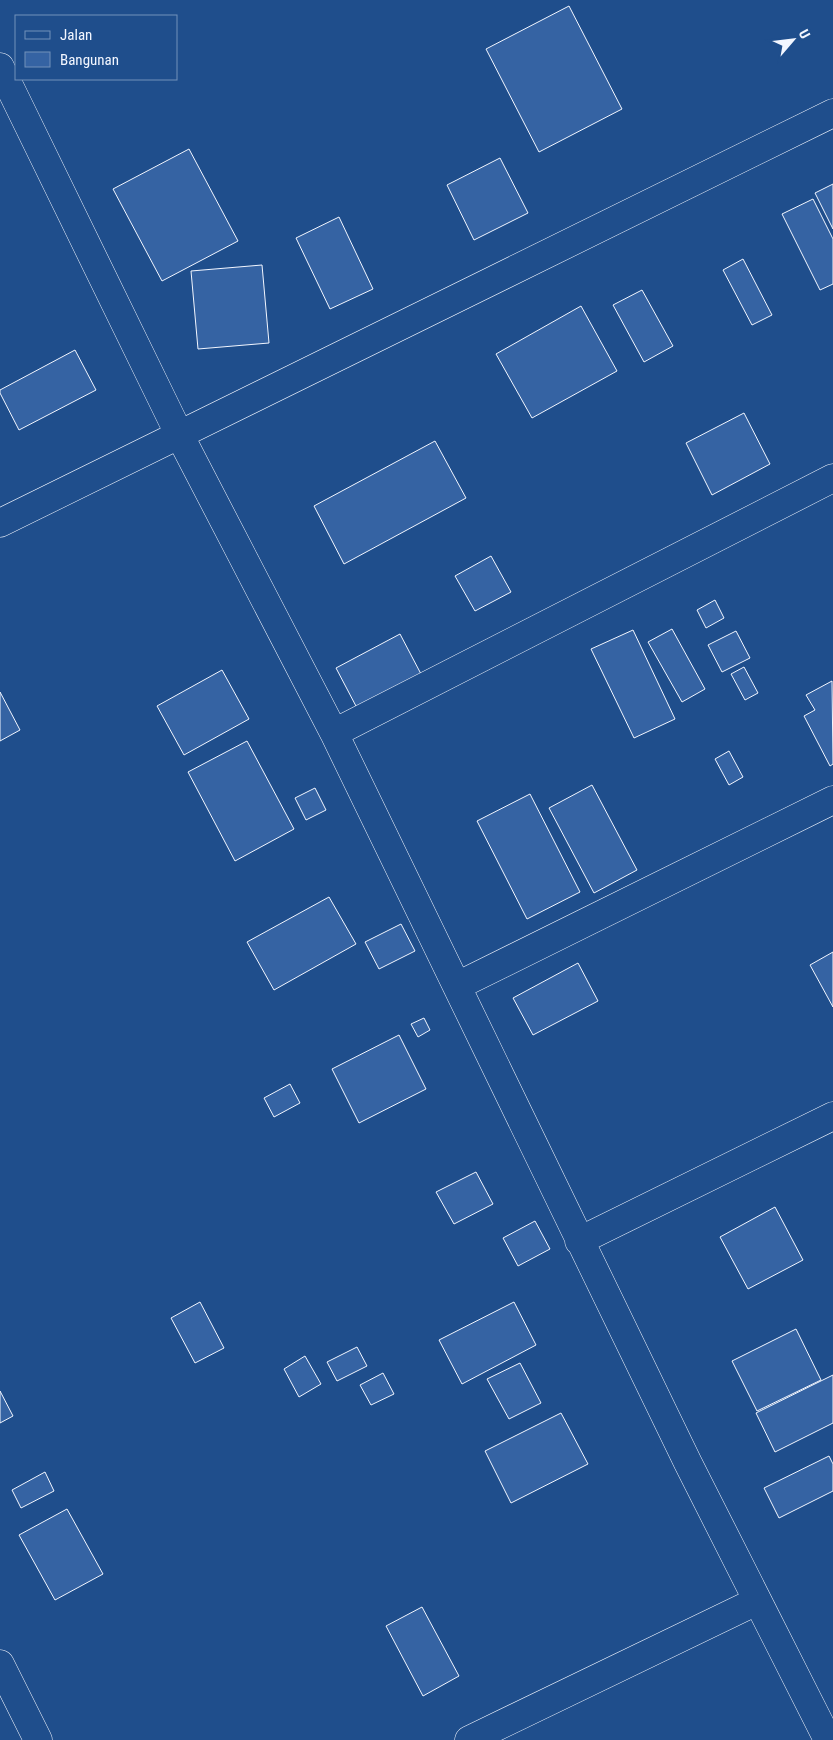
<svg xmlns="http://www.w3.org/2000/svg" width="833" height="1740" font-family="'Roboto Condensed',sans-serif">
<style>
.building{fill:#3563a3;stroke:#f2f6ff}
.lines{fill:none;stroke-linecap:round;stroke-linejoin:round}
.minor-casing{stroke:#f2f6ff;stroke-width:29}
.minor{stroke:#1f4e8c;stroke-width:28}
</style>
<rect width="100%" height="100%" fill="#1f4e8c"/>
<path class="building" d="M 569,6 L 622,109 L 539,152 L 486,49 Z
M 189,149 L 238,241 L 162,281 L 113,189 Z
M 500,158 L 528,213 L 474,240 L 447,185 Z
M 833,184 L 833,229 L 815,193 Z
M 813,199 L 833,239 L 833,284 L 820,290 L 782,214 Z
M 339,217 L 373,289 L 330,309 L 296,238 Z
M 743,259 L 772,315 L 752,325 L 723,270 Z
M 262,265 L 269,343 L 198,349 L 191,271 Z
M 642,290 L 673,346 L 644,362 L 613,305 Z
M 581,306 L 617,371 L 532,418 L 496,354 Z
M 75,350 L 96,390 L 19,430 L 0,393 L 0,390 Z
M 744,413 L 770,464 L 712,495 L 686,443 Z
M 435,441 L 466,498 L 344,564 L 314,506 Z
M 491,556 L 511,592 L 475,611 L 455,576 Z
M 715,600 L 724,618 L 706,628 L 697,610 Z
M 672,629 L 705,689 L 682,702 L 648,642 Z
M 633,630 L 675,719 L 634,738 L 591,649 Z
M 736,631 L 750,658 L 722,672 L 708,645 Z
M 400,634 L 421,674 L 357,708 L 336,668 Z
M 744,667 L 758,693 L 745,700 L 731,674 Z
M 222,670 L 249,719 L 184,755 L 157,706 Z
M 832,681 L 833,764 L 830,766 L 804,716 L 815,710 L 806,695 Z
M 0,692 L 20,730 L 0,741 Z
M 247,741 L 294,829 L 235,861 L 188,772 Z
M 729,751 L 743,777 L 729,785 L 715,759 Z
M 592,785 L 637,870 L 594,893 L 549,808 Z
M 315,788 L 326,810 L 306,820 L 295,798 Z
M 530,794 L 580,892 L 527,919 L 477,821 Z
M 329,897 L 356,944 L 274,990 L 247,942 Z
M 401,924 L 415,951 L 379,969 L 365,942 Z
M 833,952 L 833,1007 L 810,965 Z
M 578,963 L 598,1001 L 533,1035 L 513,998 Z
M 424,1018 L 430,1030 L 418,1037 L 411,1024 Z
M 399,1035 L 426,1089 L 359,1123 L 332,1069 Z
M 290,1084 L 300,1103 L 274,1117 L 264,1098 Z
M 476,1172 L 493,1204 L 454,1224 L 436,1192 Z
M 775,1207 L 803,1260 L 748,1289 L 720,1237 Z
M 535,1221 L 550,1249 L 518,1266 L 503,1238 Z
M 200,1302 L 224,1348 L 195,1363 L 171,1318 Z
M 514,1302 L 536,1345 L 462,1384 L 439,1340 Z
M 796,1329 L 821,1380 L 757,1411 L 732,1361 Z
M 357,1347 L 367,1366 L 337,1381 L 327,1362 Z
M 305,1356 L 321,1384 L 299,1397 L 284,1369 Z
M 520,1363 L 541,1403 L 509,1419 L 487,1379 Z
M 383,1373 L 394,1394 L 371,1405 L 360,1385 Z
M 833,1375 L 833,1423 L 775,1452 L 756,1413 Z
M 0,1391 L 13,1416 L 0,1423 Z
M 561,1413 L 588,1464 L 511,1503 L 485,1451 Z
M 829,1456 L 833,1464 L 833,1491 L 779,1518 L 764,1488 Z
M 45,1472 L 54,1491 L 21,1508 L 12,1490 Z
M 67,1509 L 103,1574 L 55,1600 L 19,1535 Z
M 422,1607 L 459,1676 L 423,1696 L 386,1626 Z"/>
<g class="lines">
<g class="minor-casing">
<path id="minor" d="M 0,67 L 179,434 L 334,733 L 688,1463 L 828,1740
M 0,523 L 833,113
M 334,733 L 833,478
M 457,986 L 833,800
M 579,1241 L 833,1116
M 0,1664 L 38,1740
M 469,1740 L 757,1601"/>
</g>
<use href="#minor" class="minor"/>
</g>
<rect x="15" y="15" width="162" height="65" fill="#1f4e8c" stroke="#7391ba"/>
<rect x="25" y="31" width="25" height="8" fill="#1f4e8c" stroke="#7391ba"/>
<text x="60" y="40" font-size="15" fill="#f2f6ff">Jalan</text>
<rect x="25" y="52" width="25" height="15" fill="#3563a3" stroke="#7391ba"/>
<text x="60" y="65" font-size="15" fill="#f2f6ff">Bangunan</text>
<g transform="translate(793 40) rotate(62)" stroke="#1f4e8c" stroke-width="4" paint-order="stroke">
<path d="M0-4L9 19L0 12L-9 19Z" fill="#f2f6ff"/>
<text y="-8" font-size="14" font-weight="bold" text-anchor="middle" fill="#f2f6ff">U</text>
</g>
</svg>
